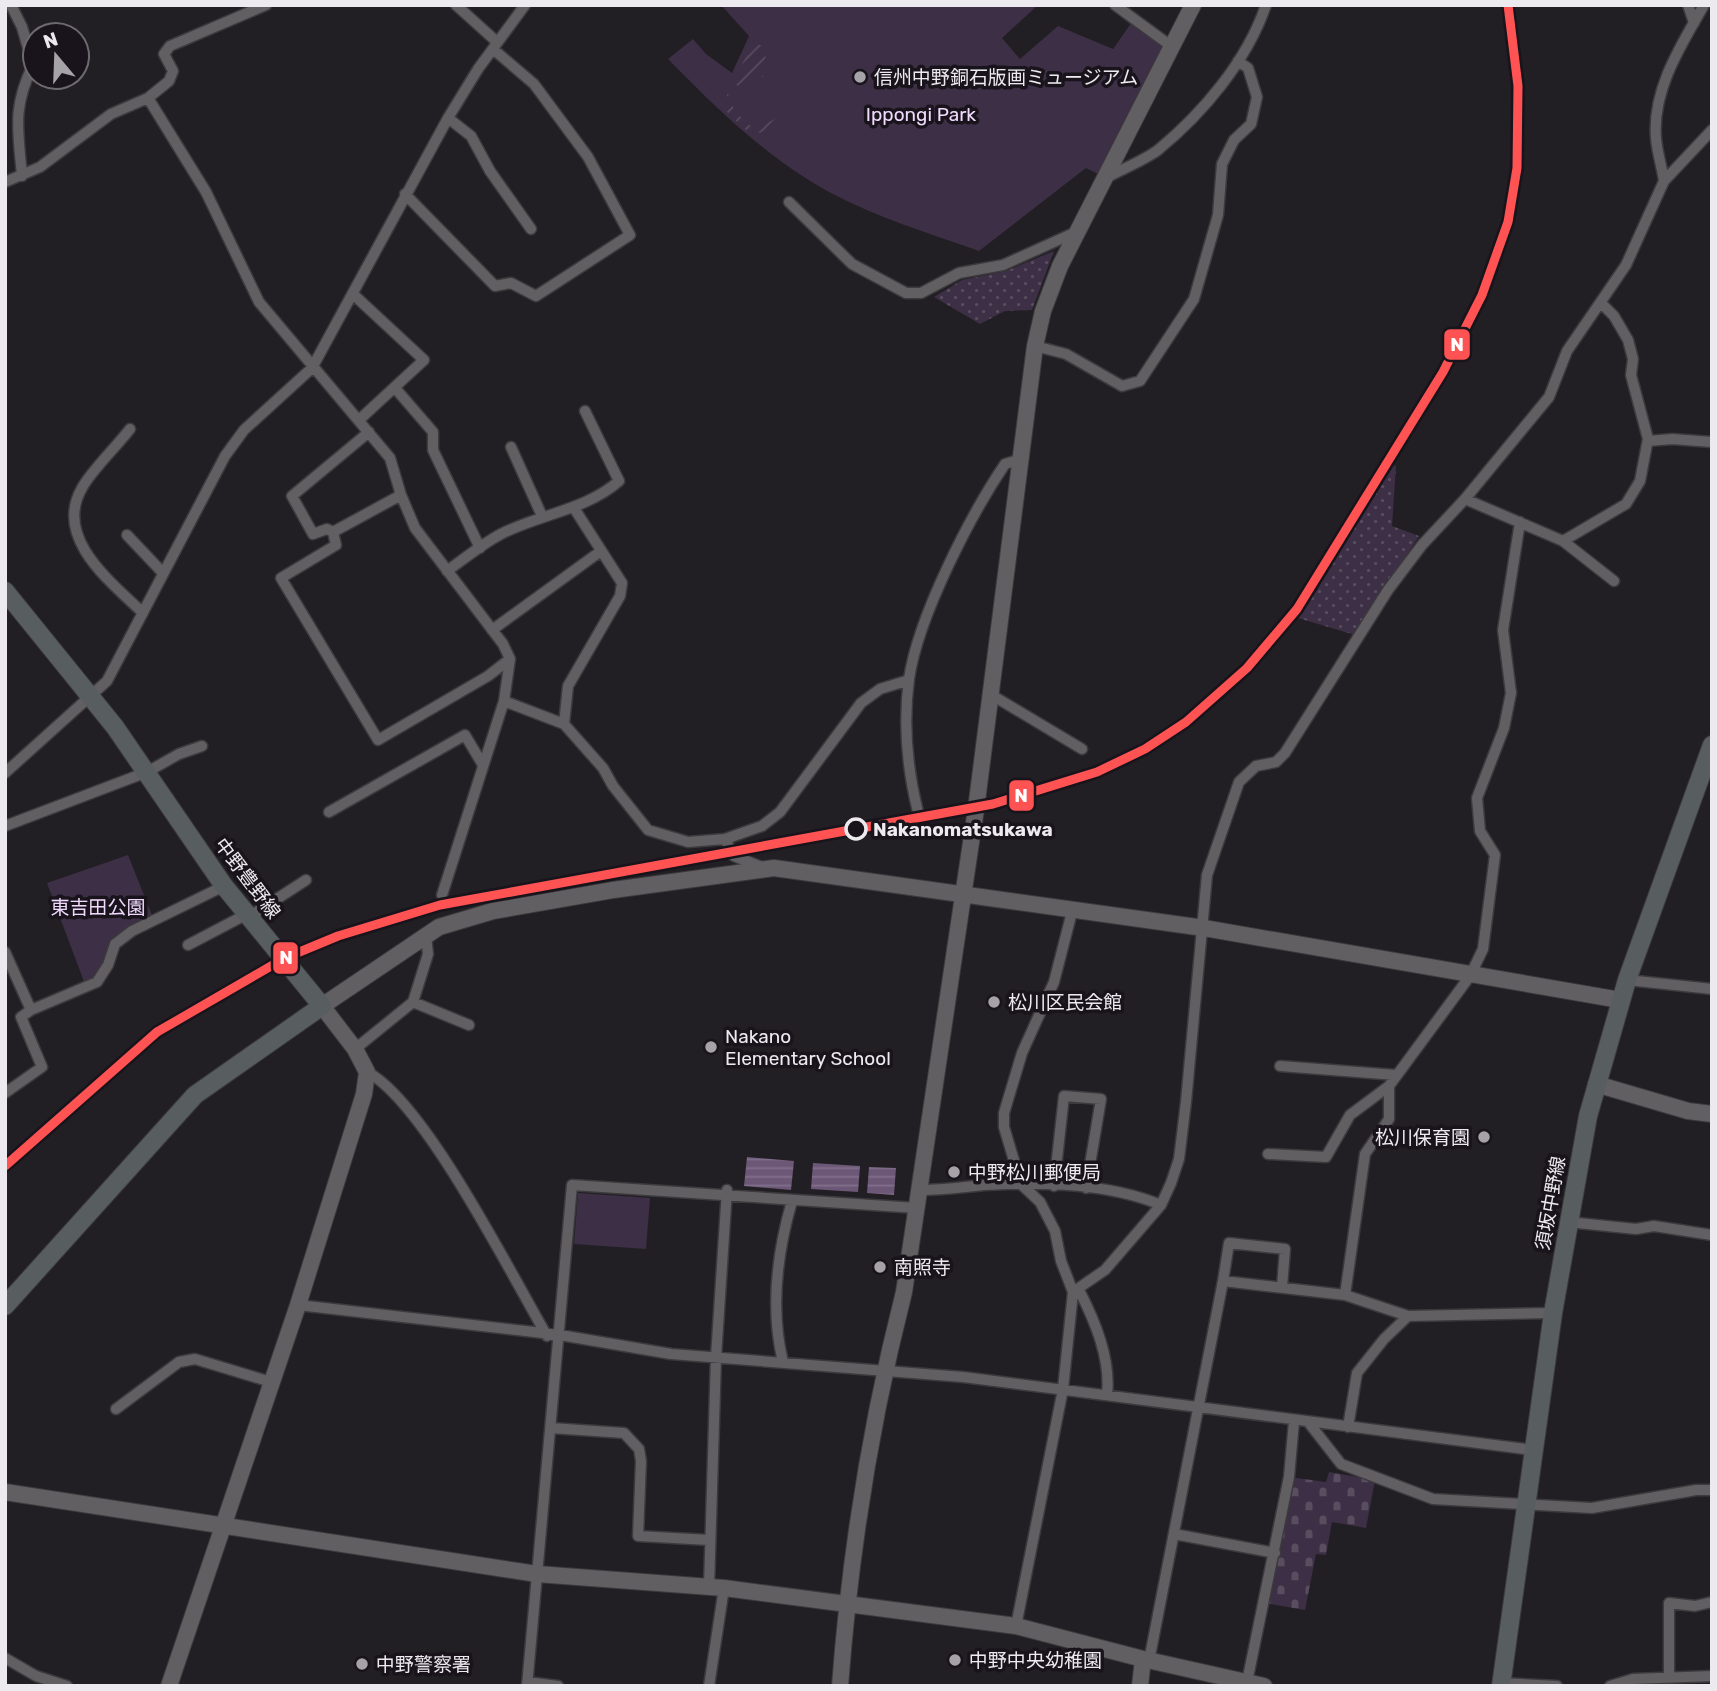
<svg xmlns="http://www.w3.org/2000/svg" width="1717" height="1691" font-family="Rubik,'Noto Sans JP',sans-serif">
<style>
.grass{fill:url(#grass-dots)}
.cemetery{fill:url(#cemetery-stones)}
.park{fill:#3d2f45}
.garden{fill:url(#garden-furrows)}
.water{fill:url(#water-rules)}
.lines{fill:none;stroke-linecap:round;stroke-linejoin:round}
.street-casing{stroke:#3c3a3d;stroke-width:13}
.secondary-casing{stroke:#3c3a3d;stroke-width:18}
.primary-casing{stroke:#3c3a3d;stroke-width:20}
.street{stroke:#615f62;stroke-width:10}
.secondary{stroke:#615f62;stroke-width:16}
.primary{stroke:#585e60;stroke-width:18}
.rail-1-casing{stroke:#19141c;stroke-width:14}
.rail-1{stroke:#ff5353;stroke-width:9}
.poi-dot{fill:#a5a2a8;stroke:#19141c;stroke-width:2.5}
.stop-dot{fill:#19141c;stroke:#ece9ef;stroke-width:3.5}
.labels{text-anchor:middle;stroke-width:7;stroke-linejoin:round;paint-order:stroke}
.poi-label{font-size:19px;fill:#ece9ef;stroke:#19141c;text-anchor:start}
.park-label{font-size:19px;fill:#efd9fc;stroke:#19141c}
.stop-label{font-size:19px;font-weight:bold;fill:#ece9ef;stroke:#19141c;text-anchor:start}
.street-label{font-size:19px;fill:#ece9ef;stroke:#19141c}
.line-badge{stroke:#19141c;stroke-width:2.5}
.badge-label{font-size:19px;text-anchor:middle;font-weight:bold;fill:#fff}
</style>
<defs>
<pattern id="grass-dots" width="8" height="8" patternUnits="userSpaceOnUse" patternTransform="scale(1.75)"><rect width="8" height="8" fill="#3d2f45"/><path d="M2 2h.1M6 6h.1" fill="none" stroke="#594d60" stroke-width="1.8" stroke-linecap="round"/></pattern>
<pattern id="cemetery-stones" width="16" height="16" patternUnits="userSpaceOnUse" patternTransform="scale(1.75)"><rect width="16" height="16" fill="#3d2f45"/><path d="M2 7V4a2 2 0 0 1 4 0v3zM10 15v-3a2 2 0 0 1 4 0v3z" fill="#594d60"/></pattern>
<pattern id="garden-furrows" width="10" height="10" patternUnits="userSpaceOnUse" patternTransform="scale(1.75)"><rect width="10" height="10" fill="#3d2f45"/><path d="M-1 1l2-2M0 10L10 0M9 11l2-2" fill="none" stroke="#594d60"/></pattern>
<pattern id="water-rules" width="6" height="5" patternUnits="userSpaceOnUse" patternTransform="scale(1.75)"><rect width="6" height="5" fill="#6c5777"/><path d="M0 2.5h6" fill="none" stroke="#816f8b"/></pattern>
</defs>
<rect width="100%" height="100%" fill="#211f23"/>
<path class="grass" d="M 1054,251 L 1032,310 L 1005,311 L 980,324 L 934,297 L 962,280 L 1006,271 Z
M 1394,465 L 1396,466 L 1392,526 L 1419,536 L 1355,635 L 1298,618 Z"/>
<path class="cemetery" d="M 1329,1472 L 1375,1480 L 1366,1528 L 1332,1522 L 1326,1555 L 1316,1554 L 1305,1610 L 1265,1603 L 1289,1477 L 1326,1482 Z"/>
<path class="park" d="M 721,5 L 1038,5 L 1002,38 L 1020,59 L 1058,26 L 1113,49 L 1134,19 L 1171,46 L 1106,178 L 1086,168 L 979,251 C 928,233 876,217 829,192 C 767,158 717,109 668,59 L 693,39 L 706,54 L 732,73 L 749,36 Z
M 128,855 L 154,920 L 115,944 L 108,965 L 86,987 L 47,883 Z
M 578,1193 L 650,1198 L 646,1249 L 574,1244 Z"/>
<path class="garden" d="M 753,44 L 767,46 L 763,77 L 746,79 L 738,86 L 732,82 Z
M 727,94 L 733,97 L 733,109 L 748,125 L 759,127 L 777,118 L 784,121 L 771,131 L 750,134 L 727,112 Z"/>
<path class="water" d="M 747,1157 L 794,1161 L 791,1190 L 744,1186 Z
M 813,1163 L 860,1166 L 858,1192 L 811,1189 Z
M 869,1167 L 896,1168 L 894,1195 L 867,1193 Z"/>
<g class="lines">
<g class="street-casing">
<path id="street" d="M 11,5 L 22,27 L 33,65 C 12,108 18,130 22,176
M 456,5 L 497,42
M 1115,5 L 1171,46
M 1688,5 L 1694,23
M 148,98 L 206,192 L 259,302 L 390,458 L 401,495 L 415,528 L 503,644 L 510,659 L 504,701 L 442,895
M 448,118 L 471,136 L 490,171 L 531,229
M 1106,178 C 1122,169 1143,161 1158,150 C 1203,113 1247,61 1266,5
M 1664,181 C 1662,167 1657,152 1656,138 C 1652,90 1681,45 1704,5
M 5,182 L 40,167 L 111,114 L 148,98 L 169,81 L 173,71 L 164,54 L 170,46 L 266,5
M 405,194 L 495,286 L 511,283 L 536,296 L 630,235 L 588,157 L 534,84 L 493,49
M 789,202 L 852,264 L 906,293 L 921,293 L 959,273 L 1003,265 L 1076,232
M 354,295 L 424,360 L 359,420
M 1035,346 L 1066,354 L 1122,386 L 1140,381 L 1194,299 L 1218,215 L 1222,164 L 1234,140 L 1251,124 L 1257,97 L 1248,68 L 1238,61
M 395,388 L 433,432 L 433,450 L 480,548
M 130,429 C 117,446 90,472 82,488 C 53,538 111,582 143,613
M 1648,441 L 1672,439 L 1712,442
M 511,447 L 542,516
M 401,495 L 333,532 L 336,545 L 281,578 L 378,740 L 488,676 L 510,659
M 1465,499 L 1563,541 L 1614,581
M 333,532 L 327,529 L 313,534 L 292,496 L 369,432
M 127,535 L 163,573
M 1563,541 L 1626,504 L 1640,481 L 1648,439 L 1631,375 L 1633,359 L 1628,340 L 1614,316 L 1601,303
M 447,571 C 464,559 482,544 501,534 C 540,514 586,510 619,481 L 585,411
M 492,630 L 601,551
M 990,694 L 1082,749
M 504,701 L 564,724 L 603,768 L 613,786 L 648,830 L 688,842 L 725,839 L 762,826 L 780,812 L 861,703 L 880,689 L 909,680
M 564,724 L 568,686 L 620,596 L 622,583 L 574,508
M 5,773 L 107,681 L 225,456 L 244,430 L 312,368 L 448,118 L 478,69 L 525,5
M 329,812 L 465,735 L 483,765
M 918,812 C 907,768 903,724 909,679 C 918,617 970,516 1005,464 L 1021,459
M 5,826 L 147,772 L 179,754 L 202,746
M 725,839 L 734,856 L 764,868
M 1073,908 L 1054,982 L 1022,1053 L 1004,1113 L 1004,1127 L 1021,1184 L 1040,1202 L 1055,1231 L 1061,1261 L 1073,1292
M 249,917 L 306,880
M 426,936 L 428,954 L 413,1002 L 469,1025
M 188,945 L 247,914
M 5,952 L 31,1010 L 21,1017 L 42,1067 L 5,1093
M 1627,980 L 1712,989
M 31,1010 L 97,982 L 108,965 L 115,944 L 132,931 L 224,886
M 355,1049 L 413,1002
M 1280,1066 L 1396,1075
M 367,1072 C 424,1101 511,1274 547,1336
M 1268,1154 L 1326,1157 L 1350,1115 L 1389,1086 L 1470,976 L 1483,949 L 1495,855 L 1480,831 L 1477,798 L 1504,728 L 1511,693 L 1503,630 L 1520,522
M 1054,1186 L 1064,1096 L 1101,1099 L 1086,1188
M 920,1190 C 943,1190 963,1187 985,1185 C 1042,1182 1108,1183 1161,1205
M 1568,1222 L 1636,1229 L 1654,1226 L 1712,1235
M 1223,1281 L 1229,1243 L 1285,1249 L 1282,1287
M 1079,1290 C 1095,1321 1111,1359 1107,1395
M 1345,1295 L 1365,1154 L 1389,1119 L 1389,1086
M 298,1305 L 560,1335 L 671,1354 L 963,1377 L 1533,1450
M 783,1362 C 770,1309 777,1253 792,1201
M 116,1409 L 179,1362 L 195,1359 L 271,1382
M 1309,1423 L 1341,1464 L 1433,1499 L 1592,1508 L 1696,1490 L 1712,1490
M 1348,1427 L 1357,1373 L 1384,1339 L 1408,1316 L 1553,1313
M 551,1428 L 624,1433 L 639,1449 L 641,1461 L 638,1536 L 709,1540
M 1174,1534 L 1275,1553
M 709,1587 L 716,1357 L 727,1190
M 1016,1626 L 1063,1389 L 1073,1292 L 1105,1270 L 1161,1205 L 1171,1183 L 1179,1159 L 1186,1102 L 1207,875 L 1239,782 L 1256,766 L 1276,762 L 1285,753 L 1388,590 L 1422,545 L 1465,499 L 1549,397 L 1567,351 L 1626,265 L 1664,181 L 1712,130
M 5,1658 L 36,1676 L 67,1686
M 1149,1661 L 1223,1281 L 1345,1295 L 1408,1316
M 1669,1678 L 1669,1603 L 1695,1606 L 1712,1602
M 528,1682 L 558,1686
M 1247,1682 L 1289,1477 L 1294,1421
M 1501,1683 L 1557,1686
M 527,1686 L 572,1185 L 917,1208
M 709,1686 L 724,1588
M 1610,1686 L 1633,1679 L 1712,1676"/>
</g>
<g class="secondary-casing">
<path id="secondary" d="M 1596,1084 L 1688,1111 L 1712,1114
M 5,1492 L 537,1574 L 724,1588 L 1016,1626 L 1143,1659 L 1264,1686
M 169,1686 L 298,1305 L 364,1094 L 367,1072 L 355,1049 L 322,1006 L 439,927 L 493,911 L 613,890 L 774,868 L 1204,928 L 1620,1000
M 840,1686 C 850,1553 871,1421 904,1292 L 976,809 L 1035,346 L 1043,311 L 1060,266 L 1193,5
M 1140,1686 L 1143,1659"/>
</g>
<g class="primary-casing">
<path id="primary" d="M 5,591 L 115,727 L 224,886 L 322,1006 L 195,1095 L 5,1306
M 1501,1686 L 1553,1313 L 1588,1116 L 1627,980 L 1712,745"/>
</g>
<use href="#street" class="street"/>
<use href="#secondary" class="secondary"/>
<use href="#primary" class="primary"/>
<g class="rail-1-casing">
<path id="rail-1" d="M 5,1166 L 157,1032 L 285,958 L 338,936 L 440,905 L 993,804 L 1097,772 L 1145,749 L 1186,722 L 1247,668 L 1297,609 L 1443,372 L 1482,295 L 1508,222 L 1517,168 L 1518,86 L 1508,5"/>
</g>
<use href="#rail-1" class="rail-1"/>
</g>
<g class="poi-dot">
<circle cx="860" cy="77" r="7"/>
<circle cx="994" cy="1002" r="7"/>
<circle cx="711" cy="1047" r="7"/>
<circle cx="1484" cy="1137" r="7"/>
<circle cx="954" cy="1172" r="7"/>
<circle cx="880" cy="1267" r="7"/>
<circle cx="955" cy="1660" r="7"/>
<circle cx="362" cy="1664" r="7"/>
</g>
<circle class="stop-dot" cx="856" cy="829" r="10"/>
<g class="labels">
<g class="poi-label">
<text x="874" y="84">信州中野銅石版画ミュージアム</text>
<text x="1008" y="1009">松川区民会館</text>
<text x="725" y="1043">Nakano<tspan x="725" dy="22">Elementary School</tspan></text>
<text x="1470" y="1144" text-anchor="end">松川保育園</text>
<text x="968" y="1179">中野松川郵便局</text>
<text x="894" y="1274">南照寺</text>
<text x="969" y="1667">中野中央幼稚園</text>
<text x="376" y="1671">中野警察署</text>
</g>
<g class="park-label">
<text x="921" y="121">Ippongi Park</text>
<text x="98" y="914">東吉田公園</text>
</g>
<g class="stop-label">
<text x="873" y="836">Nakanomatsukawa</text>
</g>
<g class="street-label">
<text transform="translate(248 878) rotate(53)" y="7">中野豊野線</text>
<text transform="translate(1550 1203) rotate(-80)" y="7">須坂中野線</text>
</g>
</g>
<g class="line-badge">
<rect x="1443" y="328" width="28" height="33" rx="7" fill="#ff5353"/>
<rect x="1008" y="779" width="27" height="33" rx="7" fill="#ff5353"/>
<rect x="272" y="941" width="27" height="34" rx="7" fill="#ff5353"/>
</g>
<g class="badge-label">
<text x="1457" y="351">N</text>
<text x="1021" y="802">N</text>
<text x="286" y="964">N</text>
</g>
<rect width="1717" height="1691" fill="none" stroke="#ece9ef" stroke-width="14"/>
<g transform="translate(56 56) rotate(341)"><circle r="33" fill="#19141c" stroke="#6d6970" stroke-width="2"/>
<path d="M0-5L12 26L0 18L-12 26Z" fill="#a5a2a8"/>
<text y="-10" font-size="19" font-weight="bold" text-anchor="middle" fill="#ece9ef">N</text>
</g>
</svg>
